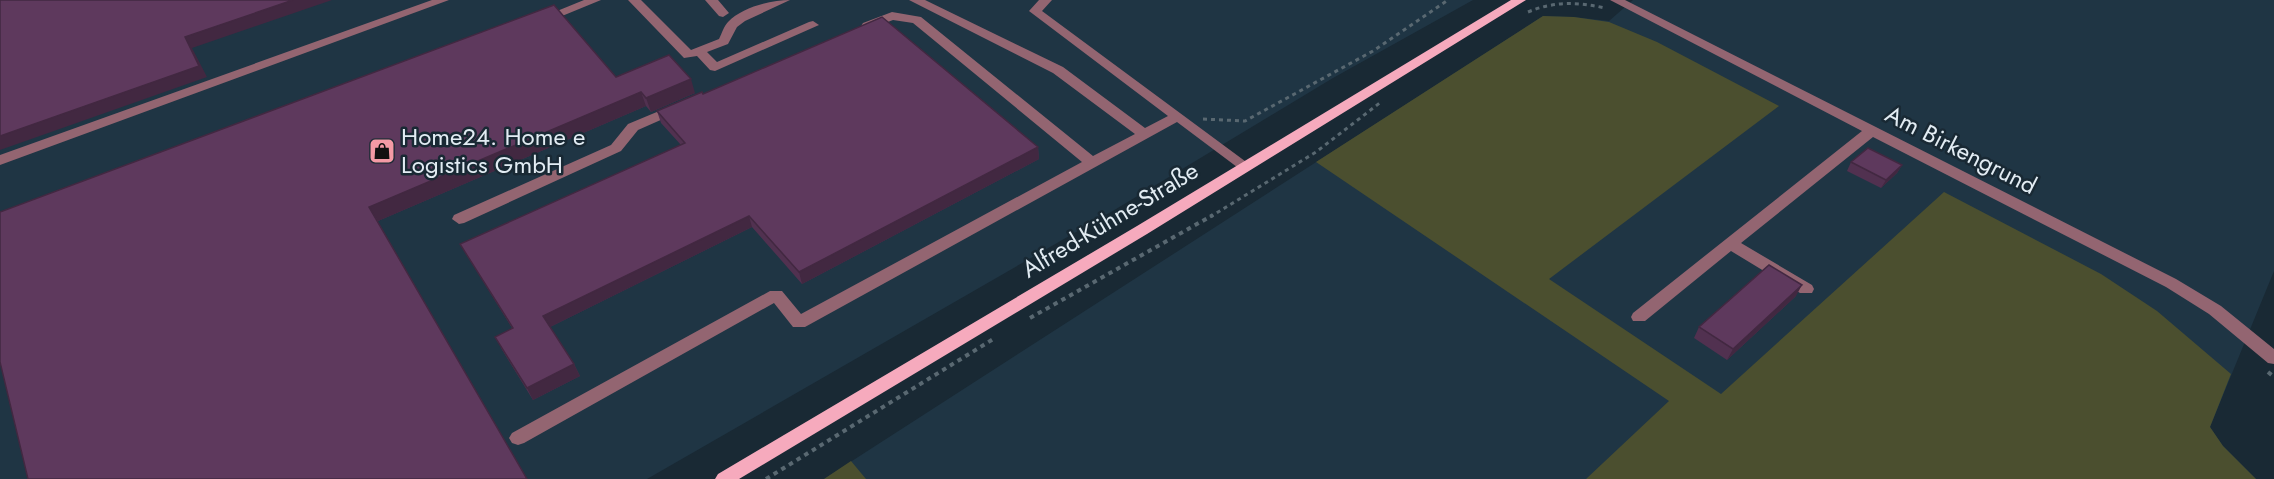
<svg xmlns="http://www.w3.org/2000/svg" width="2274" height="479" font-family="Jost,sans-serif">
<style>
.built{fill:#1f3544}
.green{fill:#4b4f2f}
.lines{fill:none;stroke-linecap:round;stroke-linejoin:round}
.path-far1{stroke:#596871;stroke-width:3;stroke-dasharray:4 4;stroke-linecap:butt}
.path{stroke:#596871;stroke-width:4;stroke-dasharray:4.5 4.5;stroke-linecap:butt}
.minor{fill:#936571;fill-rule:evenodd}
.major{fill:#f6aabd;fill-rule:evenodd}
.wall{fill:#513150}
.shaded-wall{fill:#422841}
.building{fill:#5e395d;stroke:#422841;stroke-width:1.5}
.labels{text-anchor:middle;stroke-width:5;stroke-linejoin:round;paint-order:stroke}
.poi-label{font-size:24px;fill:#e2ecf3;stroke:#192934;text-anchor:start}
.street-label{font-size:24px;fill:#e2ecf3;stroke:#192934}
</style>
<rect width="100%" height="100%" fill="#192934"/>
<path class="built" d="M 0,0 L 1473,0 L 1333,78 L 1116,209 L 647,479 L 0,479 Z
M 1633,0 L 2274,0 L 2274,271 L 2210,427 L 2223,446 L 2256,479 L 824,479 L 1543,16 L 1574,17 L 1609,21 Z"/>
<path class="green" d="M 1543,16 L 1574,17 L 1609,22 L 1657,42 L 1779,106 L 1549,279 L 1721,394 L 1944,192 L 2101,274 L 2157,311 L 2231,374 L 2210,427 L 2223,446 L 2256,479 L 1586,479 L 1669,401 L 1316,162 Z
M 851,461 L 866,479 L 824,479 Z"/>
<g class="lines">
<path class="path-far1" d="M 1528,12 C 1554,1 1578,2 1605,8
M 1203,119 L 1245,121 L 1373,51 L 1448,0
M 1210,217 L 1316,152 L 1381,102"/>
<path class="path" d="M 1030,318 L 1213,215
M 2268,372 L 2274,377
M 766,479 L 995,338"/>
<path class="minor" d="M 432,0 L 449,0 L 0,165 L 0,155 Z
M 584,0 L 601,0 L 545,23 L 537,23 L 535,20 Z
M 628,0 L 641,0 L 691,50 L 719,39 C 722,33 724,26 728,22 C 742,7 771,0 790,0 L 745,21 L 737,27 L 728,44 L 707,52 L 717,62 L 809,22 L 813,21 L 819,25 L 715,71 L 710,70 L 697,56 L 684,58 Z
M 705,0 L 718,0 L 729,13 L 723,17 L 719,16 Z
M 909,0 L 925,0 L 1063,67 L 1145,128 L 1168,116 L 1029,11 L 1039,0 L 1052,0 L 1042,11 L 1253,167 L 1246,172 L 1241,170 L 1177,122 L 805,327 L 793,327 L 774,303 L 524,443 L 518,445 L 512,443 L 509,438 L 512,433 L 770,291 L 782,291 L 801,314 L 1082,162 L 913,23 L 893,20 L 867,30 L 863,29 L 861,26 L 863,23 L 892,12 L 921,17 L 1093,156 L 1135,134 L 1053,73 Z
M 1610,0 L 1625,0 L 2176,279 L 2221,306 L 2274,349 L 2274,364 L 2268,363 L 2209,314 L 2166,287 L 1873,137 L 1741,243 L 1812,285 L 1814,289 L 1812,293 L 1800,293 L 1731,251 L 1645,321 L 1633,321 L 1631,317 L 1633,313 L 1862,131 Z
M 676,104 L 683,108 L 681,111 L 638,130 L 621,151 L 464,223 L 459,224 L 452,219 L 454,215 L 611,145 L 628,124 Z"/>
<path class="major" d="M 1511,0 L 1526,0 L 1147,234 L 739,479 L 715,479 L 718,474 L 1137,226 Z"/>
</g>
<path class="wall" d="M 616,77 L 695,93 L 651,112 L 646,106 L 378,221 L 0,362 Z
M 703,94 L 1038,147 L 1039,159 L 802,284 L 752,227 L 550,327 L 574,364 L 580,376 L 533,400 L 501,348 L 512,328 L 460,244 L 681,145 L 661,123 L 657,111 Z
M 1851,162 L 1902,165 L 1897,173 L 1881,188 L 1847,171 Z
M 1796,296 L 1727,360 L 1694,338 L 1699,327 Z"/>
<path class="shaded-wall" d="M 293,0 L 332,0 L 192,48 L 207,77 L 0,150 L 0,136 L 185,37 Z
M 691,79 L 695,93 L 651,112 L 646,98 Z
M 641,92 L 646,106 L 378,221 L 369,207 Z
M 1038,147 L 1039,159 L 802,284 L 799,272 Z
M 1902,165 L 1897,173 L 1881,188 L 1886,180 Z
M 749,216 L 752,227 L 548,328 L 543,316 Z
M 1802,285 L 1796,296 L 1727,360 L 1733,349 Z
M 574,364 L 580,376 L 533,400 L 527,388 Z"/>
<path class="building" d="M 0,0 L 293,0 L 185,37 L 199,66 L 0,136 Z
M 554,5 L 616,77 L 669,55 L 691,79 L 646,98 L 641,92 L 369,207 L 527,479 L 28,479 L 0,362 L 0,212 Z
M 882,17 L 1038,147 L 799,272 L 749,216 L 543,316 L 574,364 L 527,388 L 495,337 L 513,328 L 460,244 L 685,143 L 657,111 L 702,92 L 703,94 Z
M 1868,148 L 1902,165 L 1886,180 L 1851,162 Z
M 1769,265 L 1802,285 L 1733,349 L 1699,327 Z"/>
<defs>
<g id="shop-square" transform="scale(1.35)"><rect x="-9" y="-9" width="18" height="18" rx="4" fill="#f49aa5" stroke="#192934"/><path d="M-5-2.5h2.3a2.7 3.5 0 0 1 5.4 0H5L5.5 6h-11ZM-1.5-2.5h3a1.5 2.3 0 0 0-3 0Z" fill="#111"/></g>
</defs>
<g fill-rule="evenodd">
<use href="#shop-square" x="382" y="151"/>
</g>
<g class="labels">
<g class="poi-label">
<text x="401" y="145">Home24. Home e<tspan x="401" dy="28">Logistics GmbH</tspan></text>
</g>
<g class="street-label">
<text transform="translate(1961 150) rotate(27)" y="8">Am Birkengrund</text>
<text transform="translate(1110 220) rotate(-31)" y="8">Alfred-Kühne-Straße</text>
</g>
</g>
</svg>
